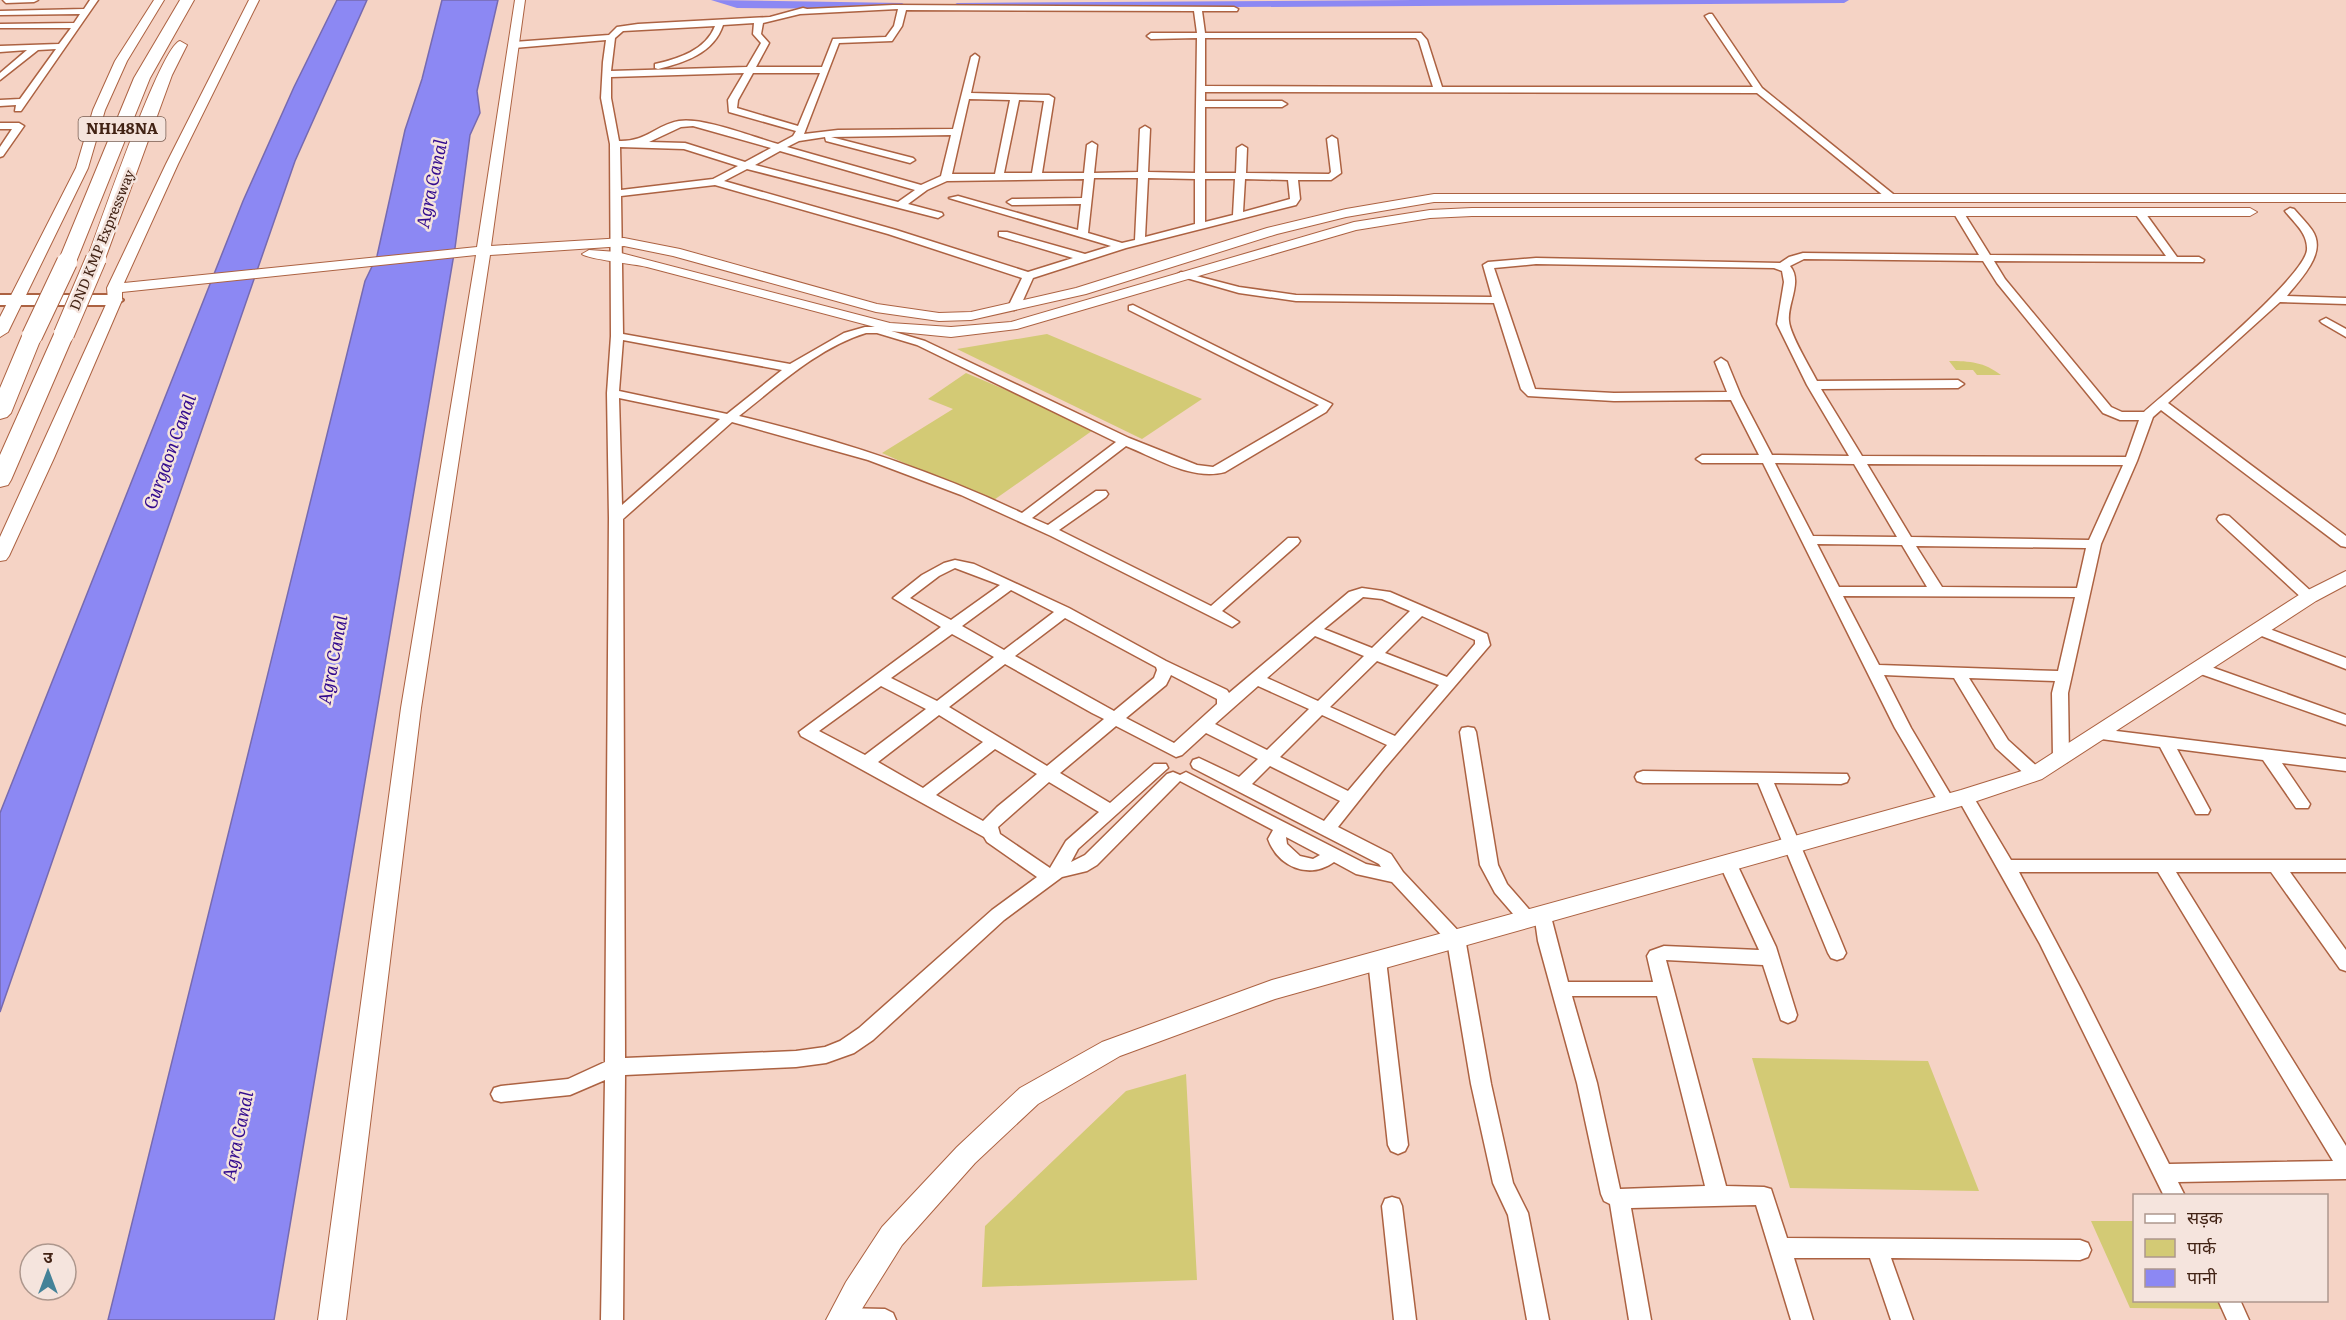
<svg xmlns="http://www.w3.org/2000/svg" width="2346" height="1320" font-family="Literata,'Noto Sans Devanagari',serif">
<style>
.green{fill:#d3ca75}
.water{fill:#8c88f3;stroke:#766ab0;stroke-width:1.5}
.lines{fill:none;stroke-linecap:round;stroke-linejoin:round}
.canal{fill:#8c88f3;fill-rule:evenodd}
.minor-casing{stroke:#ac6242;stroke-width:3}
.tertiary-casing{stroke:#ac6242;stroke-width:2}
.secondary-casing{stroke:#ac6242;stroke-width:4}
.trunk-casing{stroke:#ac6242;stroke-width:2}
.minor{fill:#fff;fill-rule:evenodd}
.tertiary{fill:#fff;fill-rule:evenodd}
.secondary{fill:#fff;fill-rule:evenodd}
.trunk{fill:#fff;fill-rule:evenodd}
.trunk-bridge-casing{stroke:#ac6242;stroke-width:22;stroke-linecap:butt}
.trunk-bridge{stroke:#fff;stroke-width:20}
.labels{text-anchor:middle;stroke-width:5;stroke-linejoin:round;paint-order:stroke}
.far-street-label{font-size:14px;fill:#422315;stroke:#f5e4dd}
.shield{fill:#f5e4dd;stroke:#785d51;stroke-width:1.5}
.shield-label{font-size:15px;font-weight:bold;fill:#422315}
.water-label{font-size:18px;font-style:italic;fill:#320a8e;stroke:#f5e4dd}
</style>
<rect width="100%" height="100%" fill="#f5d3c5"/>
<path class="green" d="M 1047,334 L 1202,399 L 1142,439 L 957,349 Z
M 1949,361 C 1970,361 1984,362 2001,375 L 1977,375 L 1973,370 L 1956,370 Z
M 966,373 L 1096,428 L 991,502 L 882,453 L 953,409 L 928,399 Z
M 1752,1058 L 1928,1061 L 1979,1191 L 1790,1188 Z
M 1186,1074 L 1197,1280 L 982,1287 L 985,1226 L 1126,1091 Z
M 2091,1221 L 2134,1221 L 2134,1300 L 2225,1301 L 2230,1309 L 2130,1308 Z"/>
<path class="water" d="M 337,0 L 367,0 L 295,161 L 0,1012 L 0,813 L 243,201 L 294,87 Z
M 442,0 L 498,0 L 477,91 L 480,113 L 470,135 L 455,248 L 274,1320 L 108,1320 L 365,281 L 377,256 L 405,130 L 422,79 Z"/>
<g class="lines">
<path class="canal" d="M 711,0 L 902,3 L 907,6 L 902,9 L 737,8 Z
M 1414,0 L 1849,0 L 1844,3 L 957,9 L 952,6 L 957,3 Z"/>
<g class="minor-casing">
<path id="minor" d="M 3,0 L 38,0 L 34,2 L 6,3 Z
M 90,0 L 98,0 L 21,111 L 15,111 L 16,105 L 0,106 L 0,100 L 20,99 L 56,49 L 38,50 L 0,80 L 0,73 L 27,50 L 0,52 L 0,46 L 59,44 L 71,28 L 0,28 L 0,24 L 74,23 L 80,14 L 0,15 L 0,11 L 84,9 Z
M 893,5 L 1234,7 L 1238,9 L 1237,11 L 1202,11 L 1205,33 L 1421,33 L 1427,40 L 1442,87 L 1753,87 L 1705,16 L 1709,14 L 1712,14 L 1762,88 L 1898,198 L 1889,200 L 1757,93 L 1205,92 L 1205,101 L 1282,101 L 1287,104 L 1282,107 L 1205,107 L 1205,173 L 1236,173 L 1237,148 L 1242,145 L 1247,148 L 1246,173 L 1329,174 L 1331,172 L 1327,139 L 1332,136 L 1337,139 L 1341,173 L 1331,180 L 1298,180 L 1300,199 L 1296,205 L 1126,248 L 1033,278 L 1020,307 L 1014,310 L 1008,307 L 1022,278 L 888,234 L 715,185 L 621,196 L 623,334 L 790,364 L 844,333 L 865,327 L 878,327 L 925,341 L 1129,438 L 1197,465 L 1213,467 L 1319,405 L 1129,310 L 1129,306 L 1133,305 L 1332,404 L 1326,412 L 1225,472 C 1192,481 1156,458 1126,446 L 1032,518 L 1048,525 L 1096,491 L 1106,491 L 1108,494 L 1106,497 L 1059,530 L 1211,606 L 1288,538 L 1298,538 L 1300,541 L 1298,544 L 1222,611 L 1239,622 L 1232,627 L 1051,536 L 961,495 L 868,460 L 732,422 L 623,519 L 625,1058 L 796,1051 L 825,1047 L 840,1041 L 859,1028 L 992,910 L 1037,877 L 987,842 L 984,837 L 801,736 L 799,732 L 941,627 L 893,598 L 922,575 L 944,563 L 955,560 L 974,564 L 1069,608 L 1166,661 L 1227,690 L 1229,693 L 1349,592 L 1362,588 L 1390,592 L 1487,634 L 1490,645 L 1384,769 L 1338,827 L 1391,854 L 1403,872 L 1465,938 L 1491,1084 L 1513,1183 L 1528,1213 L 1549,1320 L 1527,1320 L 1508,1215 L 1493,1183 L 1471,1084 L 1447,941 L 1392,882 L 1356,874 L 1334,862 C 1309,880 1278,867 1268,839 L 1273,830 L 1180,781 L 1097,865 L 1087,871 L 1062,877 L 1004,920 L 873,1040 L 854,1053 L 826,1063 L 796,1067 L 625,1075 L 623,1320 L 601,1320 L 605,1080 L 570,1095 L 501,1102 L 494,1100 L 491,1094 L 494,1088 L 501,1086 L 568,1079 L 605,1062 L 609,518 L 607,393 L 611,336 L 610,144 L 601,98 L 603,62 L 606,40 L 514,48 L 510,45 L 514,42 L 609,35 L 617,27 L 638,24 L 770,17 L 803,8 L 807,9 ZM 898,9 L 894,26 L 886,37 L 833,39 L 822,67 L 756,67 L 769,43 L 761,34 L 763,23 L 800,14 ZM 906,10 L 1194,11 L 1197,33 L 1151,33 L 1147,36 L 1151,39 L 1197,38 L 1195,173 L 1148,172 L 1150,129 L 1145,126 L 1140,129 L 1138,172 L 1094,173 L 1097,145 L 1092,142 L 1087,145 L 1084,173 L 1042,173 L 1054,98 L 1049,95 L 971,93 L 979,57 L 975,54 L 971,57 L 953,129 L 838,130 L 804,134 L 839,43 L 892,41 L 902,26 ZM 754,23 L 753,34 L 761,43 L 747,67 L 611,71 L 615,38 L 623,31 L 715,26 C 706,50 678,59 655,64 L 655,68 L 658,69 C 684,63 714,53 723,25 ZM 1205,38 L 1416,38 L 1419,41 L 1433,87 L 1205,86 ZM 744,73 L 728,100 L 729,112 L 796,131 L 793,136 L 778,144 C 753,137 703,117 679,121 C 656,125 646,142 619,141 L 611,98 L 611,77 ZM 753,73 L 820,73 L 798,126 L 737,108 L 738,100 ZM 969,99 L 1010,100 L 995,174 L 952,174 ZM 1019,100 L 1044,101 L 1032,173 L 1004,173 ZM 693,126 L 771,148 L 745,162 L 685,143 L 649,142 L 681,127 ZM 951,135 L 941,176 L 921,185 L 787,147 L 799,141 L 825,137 L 826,141 L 910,163 L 915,160 L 913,158 L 831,137 ZM 620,147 L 684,149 L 738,166 L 713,179 L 621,190 ZM 780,151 L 915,190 L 898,202 L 755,165 ZM 747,169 L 938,218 L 943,215 L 942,213 L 908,204 L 927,190 L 947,181 L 1084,179 L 1082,198 L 1012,199 L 1007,202 L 1012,205 L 1081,204 L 1078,230 L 958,196 L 949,198 L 1111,246 L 1085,254 L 1007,232 L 999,232 L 999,236 L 1073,258 L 1028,272 L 896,230 L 724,181 ZM 1094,178 L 1138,178 L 1135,240 L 1122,243 L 1088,233 ZM 1148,178 L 1195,179 L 1195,224 L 1145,237 ZM 1205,179 L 1235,179 L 1233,215 L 1205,222 ZM 1245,179 L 1288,180 L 1290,199 L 1243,212 ZM 866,333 L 877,333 L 917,345 L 1116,442 L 1022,513 C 931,470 836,439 739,416 C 776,387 819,347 866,333 ZM 623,340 L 782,370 L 727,414 L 619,391 ZM 619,398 L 720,419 L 622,505 ZM 955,568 L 1000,585 L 951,620 L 910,598 L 939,576 ZM 1011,590 L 1054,612 L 1004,650 L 962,626 ZM 1363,597 L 1382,599 L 1410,611 L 1372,648 L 1324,629 ZM 1422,616 L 1475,640 L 1475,644 L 1447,677 L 1385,653 ZM 1065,618 L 1156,667 L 1157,670 L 1154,678 L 1114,711 L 1015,656 ZM 952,634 L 994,657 L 937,701 L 891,678 ZM 1315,636 L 1364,656 L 1318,701 L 1267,678 ZM 1377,661 L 1439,685 L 1395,736 L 1330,707 ZM 1005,664 L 1092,713 L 1104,719 L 1047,766 L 949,707 ZM 1171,675 L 1217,699 L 1217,704 L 1174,743 L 1126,718 L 1166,685 ZM 881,686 L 926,709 L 865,755 L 819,731 ZM 1258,686 L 1309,709 L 1267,750 L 1215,724 ZM 939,715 L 983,742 L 923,788 L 878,762 ZM 1322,715 L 1387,745 L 1348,791 L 1280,757 ZM 1116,726 L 1176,757 L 1182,755 L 1206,733 L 1258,759 L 1239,777 L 1199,758 L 1193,760 L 1191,764 L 1193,768 L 1379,864 L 1381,867 L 1366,864 L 1186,772 L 1180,775 L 1173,772 L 1167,774 L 1085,855 L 1071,862 L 1078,849 L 1168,768 L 1166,764 L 1154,764 L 1110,803 L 1060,773 ZM 995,749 L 1037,774 L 997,807 L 983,821 L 936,795 ZM 1270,766 L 1340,801 L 1324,821 L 1252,784 ZM 1049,782 L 1099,812 L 1066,841 L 1050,868 L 1000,834 L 998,827 ZM 1286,837 L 1320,855 L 1313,859 L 1300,856 L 1287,844 Z
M 0,123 L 19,123 L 24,126 L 3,156 L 0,157 L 0,147 L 12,129 L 0,129 Z
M 2290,208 L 2294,209 C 2300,216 2307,223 2312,230 C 2328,253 2300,279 2287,296 L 2346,298 L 2346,304 L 2280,302 L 2168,403 L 2346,536 L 2346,547 L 2341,546 L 2161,410 L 2153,417 L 2137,461 L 2101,544 L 2068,693 L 2069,758 L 2067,762 L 2055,762 L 2053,758 L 2052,693 L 2055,681 L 1969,678 L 2008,740 L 2041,770 L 2043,774 L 2041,778 L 2029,778 L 1996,748 L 1954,678 L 1884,675 L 1911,728 L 1955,802 L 1953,806 L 1941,806 L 1895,728 L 1763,463 L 1702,463 L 1696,459 L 1702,455 L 1759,455 L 1731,400 L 1614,401 L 1528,396 L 1521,389 L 1494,303 L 1296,301 L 1239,293 L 1176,275 L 1181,272 L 1239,287 L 1296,295 L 1492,297 L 1483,265 L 1488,262 L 1536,258 L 1780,263 L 1789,257 L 1803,253 L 1979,255 L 1953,212 L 1958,209 L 1962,210 L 1990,255 L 2166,256 L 2134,212 L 2139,209 L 2143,210 L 2177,257 L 2199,257 L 2204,260 L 2203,262 L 1994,261 L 2005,279 L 2111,407 L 2122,412 L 2144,412 C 2171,388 2304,279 2307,250 C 2308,233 2294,223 2285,211 ZM 1804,259 L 1983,261 L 1997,283 L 2103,413 L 2120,420 L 2139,420 L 2126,457 L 1862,456 L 1821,389 L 1958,388 L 1964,384 L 1958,380 L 1817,381 C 1810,367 1790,335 1789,321 C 1787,304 1803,281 1790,266 ZM 1536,264 L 1774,268 L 1782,271 L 1784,282 L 1777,324 L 1807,385 L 1849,456 L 1772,455 L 1741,396 L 1727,362 L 1721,358 L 1715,362 L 1727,392 L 1614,393 L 1535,389 L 1494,268 ZM 1775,463 L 1854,464 L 1897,537 L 1813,536 ZM 1867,464 L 2123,465 L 2089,540 L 1911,537 ZM 1817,544 L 1902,545 L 1927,587 L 1839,587 ZM 1916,546 L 2086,548 L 2077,588 L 1942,587 ZM 1843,596 L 2075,597 L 2058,671 L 1879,665 Z
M 2326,318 L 2346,329 L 2346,337 L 2322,323 L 2320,321 Z
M 2224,515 L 2229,516 L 2314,594 L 2316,597 L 2314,600 L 2304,600 L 2219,522 L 2217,519 L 2219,516 Z
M 2259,625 L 2346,658 L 2346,669 L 2254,633 L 2252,630 Z
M 2200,663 L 2346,715 L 2346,725 L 2195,672 L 2192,668 Z
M 1468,727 L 1474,728 L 1476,732 L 1498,865 L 1507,884 L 1534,915 L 1537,909 L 1543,907 L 1549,909 L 1568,982 L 1653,982 L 1647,956 L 1650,951 L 1664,946 L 1759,950 L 1719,863 L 1722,858 L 1728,857 L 1734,858 L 1776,947 L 1797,1015 L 1795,1020 L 1788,1023 L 1781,1020 L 1763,965 L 1666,960 L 1726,1186 L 1764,1187 L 1771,1189 L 1787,1238 L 2080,1240 L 2088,1243 L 2091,1250 L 2088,1257 L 2080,1260 L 1891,1258 L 1913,1320 L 1891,1320 L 1870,1258 L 1794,1258 L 1813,1320 L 1791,1320 L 1756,1205 L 1631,1208 L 1651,1320 L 1629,1320 L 1610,1204 L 1604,1201 L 1601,1194 L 1577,1083 L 1538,941 L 1535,920 L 1527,925 L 1521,923 L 1495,893 L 1480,865 L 1460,732 L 1462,728 ZM 1572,996 L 1657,996 L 1705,1186 L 1620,1189 L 1597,1083 Z
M 2100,729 L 2346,759 L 2346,771 L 2282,763 L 2310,804 L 2308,808 L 2296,808 L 2263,760 L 2177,749 L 2210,810 L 2208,814 L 2196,814 L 2160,747 L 2094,738 L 2092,734 L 2094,730 Z
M 1643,771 L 1847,774 L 1849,778 L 1847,782 L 1841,784 L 1774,783 L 1837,931 L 1846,953 L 1843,958 L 1837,960 L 1831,958 L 1828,953 L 1758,783 L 1643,783 L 1637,781 L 1635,777 L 1637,773 Z
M 1965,791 L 1971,793 L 2011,860 L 2346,860 L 2346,872 L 2290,872 L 2346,950 L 2346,971 L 2340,969 L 2271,872 L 2176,872 L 2346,1146 L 2346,1179 L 2178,1182 L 2185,1196 L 2164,1196 L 2040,944 L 1957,797 L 1959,793 ZM 2019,872 L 2158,872 L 2333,1161 L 2169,1164 L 2081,989 Z
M 1377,953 L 1383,955 L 1386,960 L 1408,1145 L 1405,1151 L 1398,1154 L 1391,1151 L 1388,1145 L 1368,960 L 1371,955 Z
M 1392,1197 L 1399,1199 L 1402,1206 L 1416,1320 L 1394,1320 L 1382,1206 L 1385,1199 Z
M 2218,1300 L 2240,1300 L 2249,1320 L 2227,1320 Z
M 840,1308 L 885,1309 L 893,1313 L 896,1320 L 829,1320 L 832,1312 Z"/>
</g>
<g class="tertiary-casing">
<path id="tertiary" d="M 154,0 L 164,0 L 127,61 L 105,110 L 88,168 L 8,332 L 0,337 L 0,317 L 76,168 L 93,110 L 115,61 Z
M 249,0 L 259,0 L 178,164 L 124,283 L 477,247 L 515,0 L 525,0 L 491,246 L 624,238 L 680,249 L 877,304 L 939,313 L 971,312 L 1076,288 L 1267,228 L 1346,209 L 1434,194 L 2346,194 L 2346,202 L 1434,202 L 1346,217 L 1277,234 L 1086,294 L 971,320 L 939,321 L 876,312 L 673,256 L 624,246 L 490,255 L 421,708 L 346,1320 L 318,1320 L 401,708 L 476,255 L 122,292 L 122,300 L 54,458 L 9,556 L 6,560 L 0,561 L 0,537 L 108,300 L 107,288 L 166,164 Z
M 1472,208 L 2250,208 L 2257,212 L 2250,216 L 1472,216 L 1430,218 L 1356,230 L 1017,329 L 951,337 L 890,331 L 647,267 C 635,264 587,259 582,254 L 589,250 L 617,252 L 890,323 L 951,327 L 1011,322 L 1354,222 L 1430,210 Z
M 2346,571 L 2346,585 L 2316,601 L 2042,779 L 1965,805 L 1275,999 L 1120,1056 L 1038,1104 L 975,1163 L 902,1245 L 855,1320 L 826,1320 L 846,1282 L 882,1227 L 957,1147 L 1020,1088 L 1102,1042 L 1272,980 L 1961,790 L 2028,769 L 2302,593 Z"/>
</g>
<g class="secondary-casing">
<path id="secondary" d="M 0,295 L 115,295 L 123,300 L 115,305 L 0,305 Z"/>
</g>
<g class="trunk-casing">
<path id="trunk" d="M 180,0 L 194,0 L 150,78 L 76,262 L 73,266 L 61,266 L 58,262 L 134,78 Z
M 180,41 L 187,45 L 172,75 L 105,259 L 102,263 L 90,263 L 87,259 C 98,230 161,45 180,41 Z
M 64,328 L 71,330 L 74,334 L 11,480 L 8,485 L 0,487 L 0,455 L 54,334 L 57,330 Z
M 32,330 L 39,332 L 42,336 L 11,413 L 7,417 L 0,419 L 0,388 L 22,336 L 25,332 Z"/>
</g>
<use href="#minor" class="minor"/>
<use href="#tertiary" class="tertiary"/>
<use href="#secondary" class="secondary"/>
<use href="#trunk" class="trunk"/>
<g class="trunk-bridge-casing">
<path id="trunk-bridge" d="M 64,334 L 96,259
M 32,336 L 67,262"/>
</g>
<use href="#trunk-bridge" class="trunk-bridge"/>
</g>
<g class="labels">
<g class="far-street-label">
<text transform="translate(102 240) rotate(-68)" y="5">DND KMP Expressway</text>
</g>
<rect class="shield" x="78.5" y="117" width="87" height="24" rx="4.5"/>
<g class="shield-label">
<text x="122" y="134">NH148NA</text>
</g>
<g class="water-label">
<text transform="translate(432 184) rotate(-78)" y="6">Agra Canal</text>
<text transform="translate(170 452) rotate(-70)" y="6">Gurgaon Canal</text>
<text transform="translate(333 660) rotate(-79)" y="6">Agra Canal</text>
<text transform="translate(238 1136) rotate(-78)" y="6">Agra Canal</text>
</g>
</g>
<rect x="2133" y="1194" width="195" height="108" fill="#f5e4dd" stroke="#ad978d" stroke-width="1.5"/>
<rect x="2145" y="1214" width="30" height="9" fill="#ffffff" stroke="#ad978d" stroke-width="1.5"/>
<text x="2187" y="1224" font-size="18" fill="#422315">सड़क</text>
<rect x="2145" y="1239" width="30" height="18" fill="#d3ca75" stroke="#ad978d" stroke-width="1.5"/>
<text x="2187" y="1254" font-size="18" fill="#422315">पार्क</text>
<rect x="2145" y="1269" width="30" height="18" fill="#8c88f3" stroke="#ad978d" stroke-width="1.5"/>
<text x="2187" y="1284" font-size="18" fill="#422315">पानी</text>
<g transform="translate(48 1272)"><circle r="28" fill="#f5e4dd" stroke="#ad978d" stroke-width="1.5"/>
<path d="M0-4.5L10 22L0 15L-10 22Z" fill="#448298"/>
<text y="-9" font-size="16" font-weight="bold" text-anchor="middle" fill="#422315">उ</text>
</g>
</svg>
